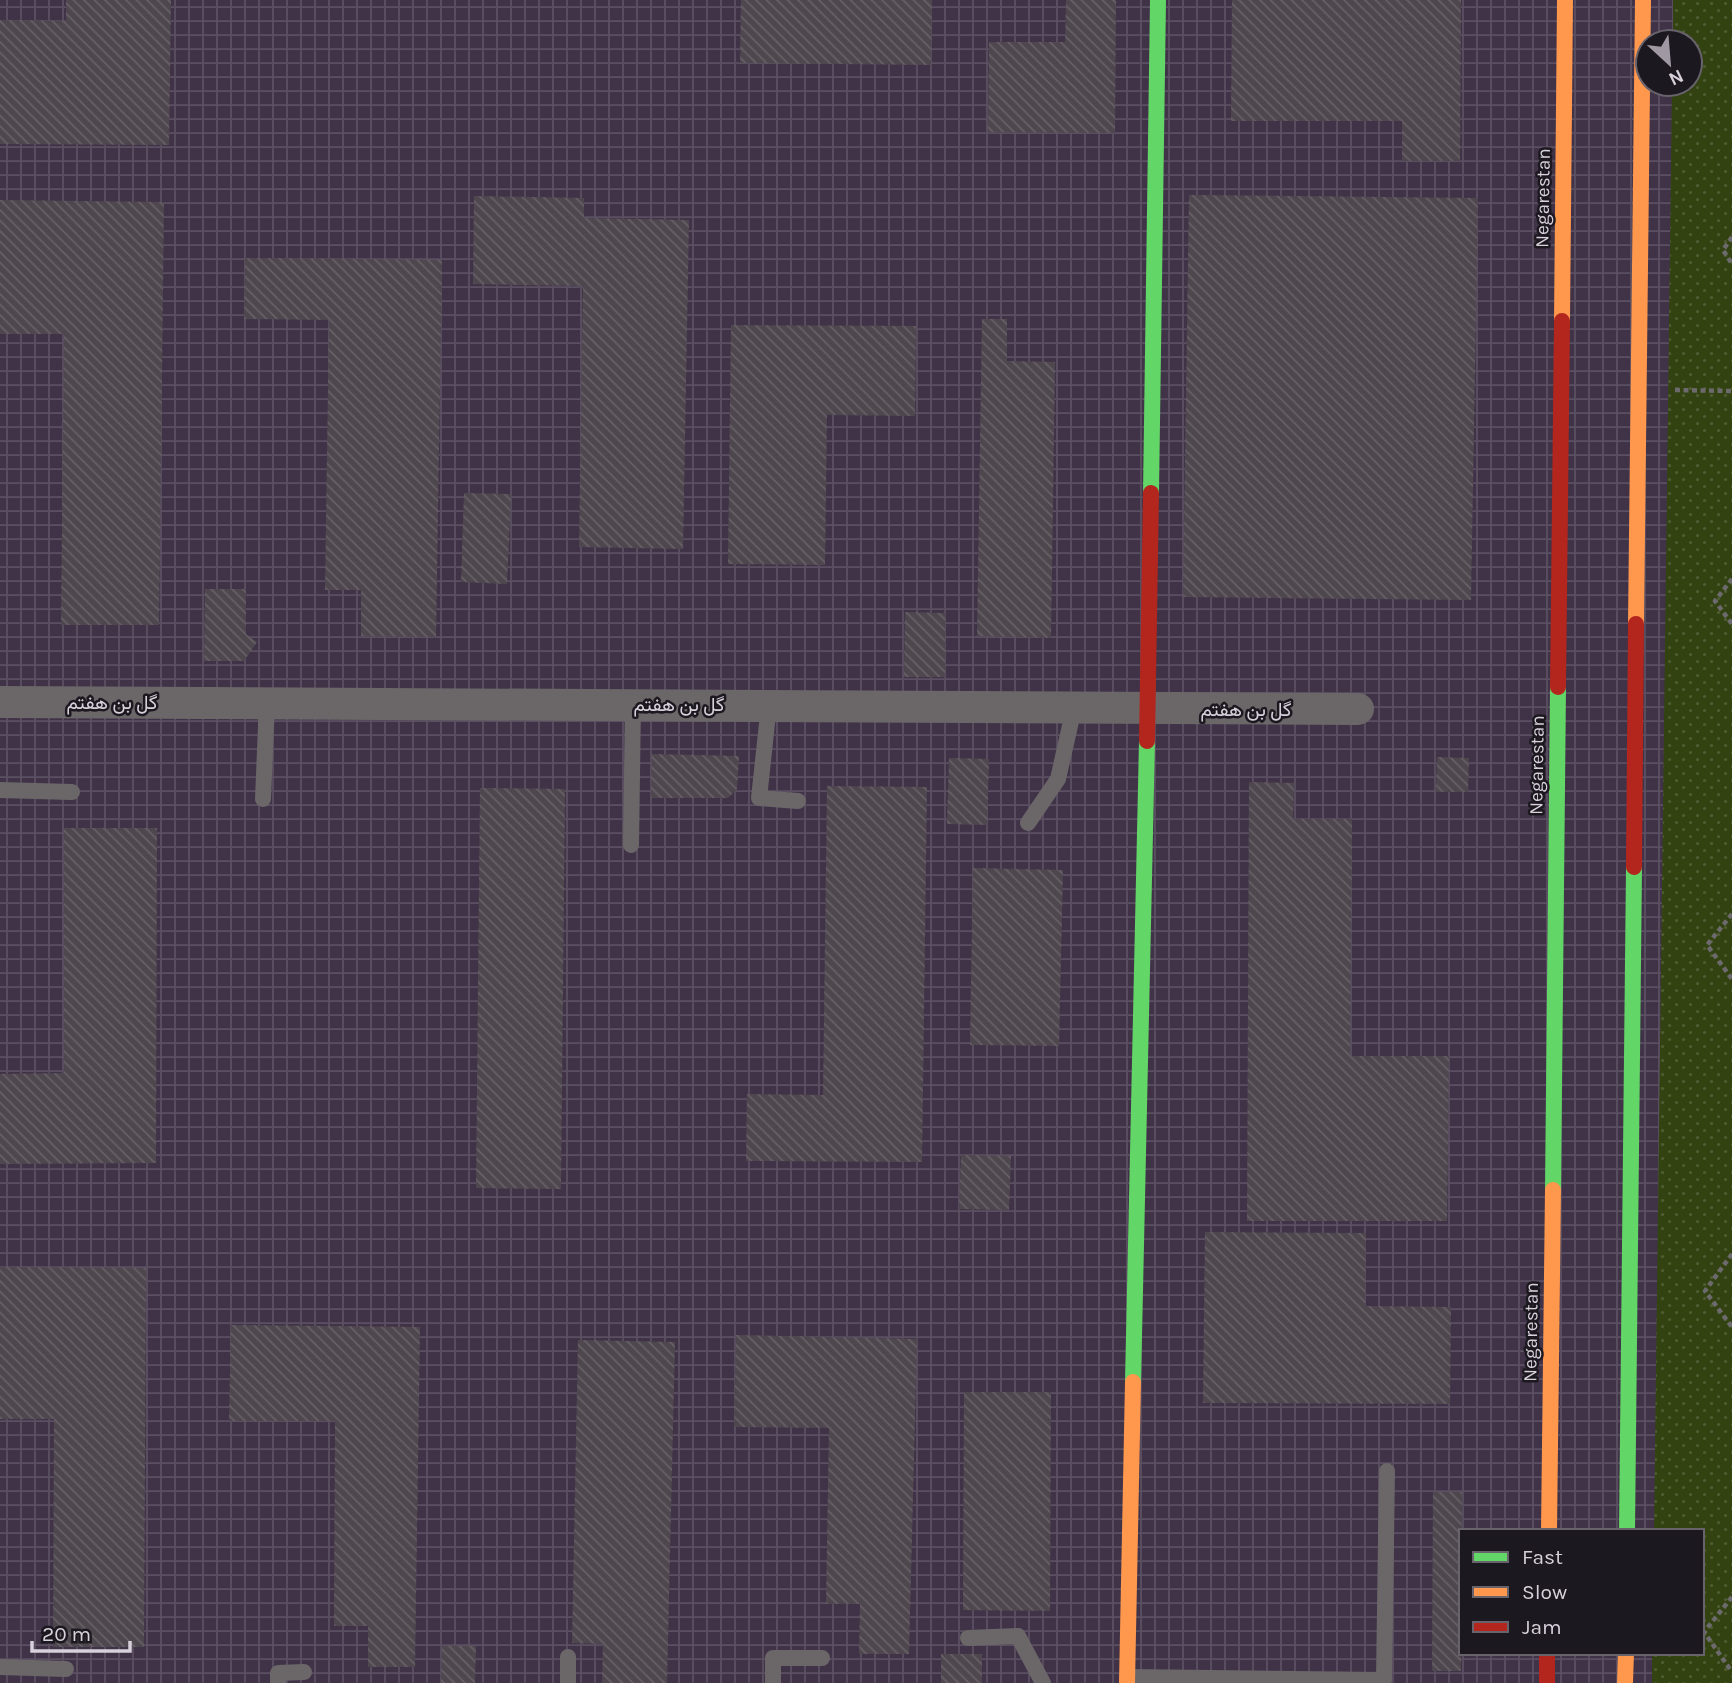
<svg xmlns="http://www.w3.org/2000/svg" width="1732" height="1683" font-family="Karla,Vazirmatn,sans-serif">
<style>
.industrial{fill:url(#industrial-grid);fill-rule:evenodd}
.park{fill:url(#park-dots)}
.building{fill:url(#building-back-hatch)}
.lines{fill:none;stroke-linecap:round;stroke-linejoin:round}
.path{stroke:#6d6a6d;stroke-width:4.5;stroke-dasharray:5 3.5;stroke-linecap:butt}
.lane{stroke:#6b6769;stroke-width:16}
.street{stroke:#6b6769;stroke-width:32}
.fast{stroke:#63d668;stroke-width:16}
.slow{stroke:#ff974d;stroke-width:16}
.jam{stroke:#b3261e;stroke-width:16}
.labels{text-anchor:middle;stroke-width:5;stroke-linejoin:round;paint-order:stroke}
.street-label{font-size:19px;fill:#d8d1dc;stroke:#1c181f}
</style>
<defs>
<pattern id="industrial-grid" width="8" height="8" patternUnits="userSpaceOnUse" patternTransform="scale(1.75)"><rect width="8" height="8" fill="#403348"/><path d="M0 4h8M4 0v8" fill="none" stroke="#5b5062"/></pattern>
<pattern id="park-dots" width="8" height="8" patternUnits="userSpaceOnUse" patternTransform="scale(1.75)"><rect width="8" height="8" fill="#324210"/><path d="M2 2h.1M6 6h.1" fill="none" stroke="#4f5c32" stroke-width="1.8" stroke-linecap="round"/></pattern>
<pattern id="building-back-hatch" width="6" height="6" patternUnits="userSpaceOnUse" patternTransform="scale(1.75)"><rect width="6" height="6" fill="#4e474e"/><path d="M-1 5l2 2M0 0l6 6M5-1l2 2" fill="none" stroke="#676067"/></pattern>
</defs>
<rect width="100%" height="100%" fill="#37313a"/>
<path class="industrial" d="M 0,0 L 1732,0 L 1732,1683 L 0,1683 ZM 1648,42 L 1690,42 L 1690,84 L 1648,84 ZM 1461,1531 L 1702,1531 L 1702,1653 L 1461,1653 Z"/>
<path class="park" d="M 1673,0 L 1732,0 L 1732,1683 L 1652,1683 L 1652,1653 L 1702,1653 L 1702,1531 L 1654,1531 L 1672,84 L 1690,84 L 1690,42 L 1673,42 Z"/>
<path class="building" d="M 66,0 L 171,0 L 169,145 L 0,144 L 0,20 L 66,21 Z
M 741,0 L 932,0 L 931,65 L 740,63 Z
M 1066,0 L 1116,0 L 1115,133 L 988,132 L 989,42 L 1065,42 Z
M 1232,0 L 1461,0 L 1460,161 L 1402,161 L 1402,121 L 1231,121 Z
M 1189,195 L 1478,198 L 1471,600 L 1183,597 Z
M 474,196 L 584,198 L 584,218 L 689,220 L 683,549 L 579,547 L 583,286 L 473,284 Z
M 0,200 L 164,202 L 159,625 L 61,625 L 64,334 L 0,334 Z
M 245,258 L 442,260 L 436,637 L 361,636 L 361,590 L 325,590 L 329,320 L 244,319 Z
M 982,319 L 1007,319 L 1007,361 L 1055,362 L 1051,638 L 977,636 Z
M 731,325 L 916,326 L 915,416 L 827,415 L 825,565 L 728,564 Z
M 464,493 L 511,494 L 507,584 L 461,582 Z
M 205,589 L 246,589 L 246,634 L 257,642 L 244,661 L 204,661 Z
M 905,612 L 945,613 L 945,677 L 904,677 Z
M 652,754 L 739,756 L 737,789 L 728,798 L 651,798 Z
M 1437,757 L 1469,758 L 1468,792 L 1436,792 Z
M 949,758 L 989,759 L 987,825 L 947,824 Z
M 1249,782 L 1294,783 L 1293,819 L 1352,819 L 1350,1056 L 1449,1056 L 1447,1221 L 1247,1221 Z
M 827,786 L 927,787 L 922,1162 L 746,1161 L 747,1094 L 823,1095 Z
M 480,788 L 565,789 L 561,1189 L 476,1188 Z
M 64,828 L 157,828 L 156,1163 L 0,1164 L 0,1074 L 64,1073 Z
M 973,868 L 1063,870 L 1059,1046 L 970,1045 Z
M 961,1155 L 1011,1156 L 1009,1210 L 959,1209 Z
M 1205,1232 L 1366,1233 L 1365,1306 L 1451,1307 L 1450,1404 L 1203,1403 Z
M 0,1267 L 146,1268 L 144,1647 L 53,1647 L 54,1419 L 0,1419 Z
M 231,1325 L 420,1327 L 415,1667 L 368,1667 L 368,1626 L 334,1626 L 335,1421 L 229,1421 Z
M 736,1335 L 917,1339 L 909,1654 L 859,1654 L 860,1604 L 826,1604 L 829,1428 L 734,1427 Z
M 578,1340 L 675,1342 L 667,1683 L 602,1683 L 603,1644 L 572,1643 Z
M 964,1392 L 1051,1392 L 1050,1611 L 963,1610 Z
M 1433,1492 L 1462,1492 L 1461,1671 L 1432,1671 Z
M 442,1646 L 476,1646 L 475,1683 L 441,1683 Z
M 941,1654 L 982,1654 L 982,1683 L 941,1683 Z"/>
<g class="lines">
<path class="path" d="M 1732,237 L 1723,250 L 1732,264
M 1675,390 L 1732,391
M 1732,579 L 1715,601 L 1732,624
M 1732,914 L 1707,945 L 1732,979
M 1732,1254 L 1705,1291 L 1732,1327
M 1732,1597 L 1704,1632 L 1732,1672"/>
<path class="lane" d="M 769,705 L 759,798 L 798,801
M 0,790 L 72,792
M 263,799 L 267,702
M 1028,823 L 1058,779 L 1074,708
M 631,845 L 633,703
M 968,1638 L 1018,1636 L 1043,1683
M 568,1657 L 568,1683
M 0,1667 L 66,1669
M 1127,1677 L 1384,1680 L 1387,1471
M 278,1683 L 278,1673 L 304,1672
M 773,1683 L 773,1658 L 822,1658"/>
<path class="street" d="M 0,702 L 1358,709"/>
<path class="fast" d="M 1151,493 L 1158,0
M 1553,1190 L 1558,687
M 1133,1382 L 1147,741
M 1627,1531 L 1634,867"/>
<path class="slow" d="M 1562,321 L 1565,0
M 1636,624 L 1643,0
M 1549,1531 L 1553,1190
M 1127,1683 L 1133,1382
M 1625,1683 L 1626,1653"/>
<path class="jam" d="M 1558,687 L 1562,321
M 1147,741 L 1151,493
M 1634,867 L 1636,624
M 1547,1653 L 1547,1683"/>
</g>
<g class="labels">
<g class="street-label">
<text transform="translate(1542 198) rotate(-89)" y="7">Negarestan</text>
<text x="112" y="709">گل بن هفتم</text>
<text x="679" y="711">گل بن هفتم</text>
<text x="1246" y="716">گل بن هفتم</text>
<text transform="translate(1536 765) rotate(-89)" y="7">Negarestan</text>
<text transform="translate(1530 1332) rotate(-89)" y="7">Negarestan</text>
</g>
</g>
<rect x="1459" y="1529" width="245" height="126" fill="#1c181f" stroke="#67626b" stroke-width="2"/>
<rect x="1473" y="1552" width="35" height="10" fill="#63d668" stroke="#67626b" stroke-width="2"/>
<text x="1522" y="1564" font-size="21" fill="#d8d1dc">Fast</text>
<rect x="1473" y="1587" width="35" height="10" fill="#ff974d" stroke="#67626b" stroke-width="2"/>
<text x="1522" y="1599" font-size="21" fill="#d8d1dc">Slow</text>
<rect x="1473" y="1622" width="35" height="10" fill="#b3261e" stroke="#67626b" stroke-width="2"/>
<text x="1522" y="1634" font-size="21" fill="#d8d1dc">Jam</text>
<g transform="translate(1669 63) rotate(154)"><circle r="33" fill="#1c181f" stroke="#67626b" stroke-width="2"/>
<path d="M0-5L12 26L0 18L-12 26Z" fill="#a099a3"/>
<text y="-10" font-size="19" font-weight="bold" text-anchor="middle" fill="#d8d1dc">N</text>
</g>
<path d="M32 1641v10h98v-10" fill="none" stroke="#d8d1dc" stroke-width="3.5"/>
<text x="42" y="1641" font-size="21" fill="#d8d1dc" stroke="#1c181f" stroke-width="5" paint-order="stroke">20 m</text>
</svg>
